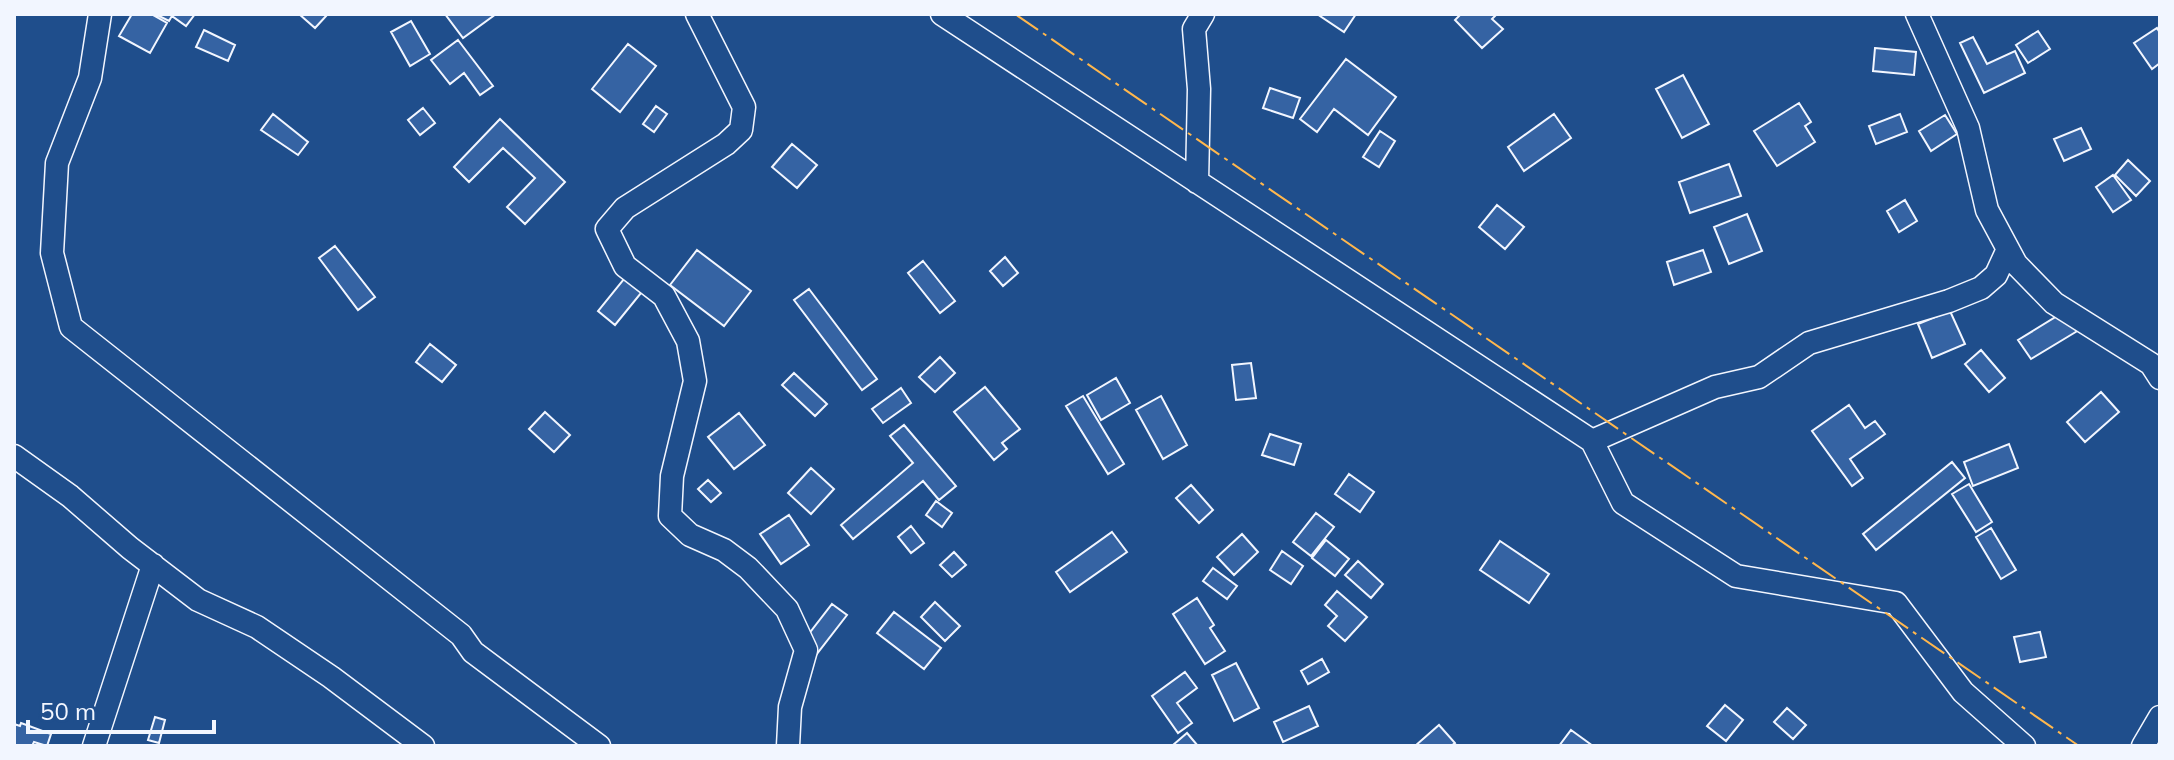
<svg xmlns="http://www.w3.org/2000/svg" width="2174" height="760" font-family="Mulish,sans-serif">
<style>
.building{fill:#3563a3;stroke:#f2f6ff;stroke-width:2}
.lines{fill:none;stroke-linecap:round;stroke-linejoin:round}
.street-casing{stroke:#f2f6ff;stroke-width:25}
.street{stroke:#1f4e8c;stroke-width:22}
.power{stroke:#ffb74d;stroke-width:2;stroke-dasharray:28 6 4 6;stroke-linecap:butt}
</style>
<rect width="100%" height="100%" fill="#1f4e8c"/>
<path class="building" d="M 132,14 L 151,14 L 167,23 L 150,53 L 119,36 Z
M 155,14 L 173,14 L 169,21 Z
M 174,14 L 195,14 L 186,26 L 172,16 Z
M 299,14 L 326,14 L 327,15 L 315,28 Z
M 445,14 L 496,14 L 463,38 Z
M 1317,14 L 1356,14 L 1344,32 Z
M 1461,14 L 1497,14 L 1492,19 L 1503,29 L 1482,48 L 1455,20 Z
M 411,21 L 430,54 L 410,66 L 391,32 Z
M 2157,28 L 2160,33 L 2160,63 L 2152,69 L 2134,43 Z
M 204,30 L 235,45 L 228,61 L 196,47 Z
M 2038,31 L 2050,49 L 2028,63 L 2016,45 Z
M 1973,37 L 1987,64 L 2015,51 L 2025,73 L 1984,93 L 1960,43 Z
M 458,40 L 493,86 L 480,95 L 464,73 L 450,84 L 431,60 Z
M 628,44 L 656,66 L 620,112 L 592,89 Z
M 1875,48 L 1916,52 L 1914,75 L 1873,71 Z
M 1346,59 L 1396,97 L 1368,135 L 1334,109 L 1317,132 L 1300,119 Z
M 1683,75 L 1709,124 L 1682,138 L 1656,89 Z
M 1270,88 L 1300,98 L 1293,118 L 1263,108 Z
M 1799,103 L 1811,122 L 1805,126 L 1815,142 L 1777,166 L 1754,131 Z
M 656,106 L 667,114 L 654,132 L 643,124 Z
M 423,108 L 435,123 L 420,135 L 408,120 Z
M 273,114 L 308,142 L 298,155 L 261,130 Z
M 1554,114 L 1571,138 L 1524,171 L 1508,147 Z
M 1900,114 L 1907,132 L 1876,144 L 1869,126 Z
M 1945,115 L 1957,134 L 1931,151 L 1919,131 Z
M 500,119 L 565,182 L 525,224 L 507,207 L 535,178 L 503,148 L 469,182 L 454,167 Z
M 2081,128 L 2091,149 L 2064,161 L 2054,139 Z
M 1380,131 L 1395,141 L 1379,167 L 1363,157 Z
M 792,144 L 817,165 L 797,188 L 772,167 Z
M 2128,160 L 2150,181 L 2136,196 L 2115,175 Z
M 1729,164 L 1741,196 L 1690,213 L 1679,182 Z
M 2113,175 L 2131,200 L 2113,212 L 2096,187 Z
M 1905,200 L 1917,221 L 1899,232 L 1887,211 Z
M 1497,205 L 1524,227 L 1505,249 L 1479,227 Z
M 1747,214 L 1762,251 L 1729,264 L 1714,227 Z
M 335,246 L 375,297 L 358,310 L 319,258 Z
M 697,250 L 751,291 L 724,326 L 670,285 Z
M 1703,250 L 1711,272 L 1674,285 L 1667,262 Z
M 1005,257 L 1018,273 L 1003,286 L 990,271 Z
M 923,261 L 955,301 L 940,313 L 908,273 Z
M 632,269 L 650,282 L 615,325 L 598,311 Z
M 809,289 L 877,379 L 862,390 L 794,300 Z
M 2067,310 L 2079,330 L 2031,359 L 2018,340 Z
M 1950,311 L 1965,344 L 1932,358 L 1918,324 Z
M 430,344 L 456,365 L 442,382 L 416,362 Z
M 1981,350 L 2005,378 L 1989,392 L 1965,364 Z
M 940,357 L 955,373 L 935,392 L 919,377 Z
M 1251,363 L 1256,398 L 1236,400 L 1232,365 Z
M 794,373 L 827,404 L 815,416 L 782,385 Z
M 1116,378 L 1130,403 L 1101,420 L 1087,395 Z
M 985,387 L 1020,429 L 1002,443 L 1007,449 L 994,460 L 954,412 Z
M 901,388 L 911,403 L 883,423 L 872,409 Z
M 2101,392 L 2119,412 L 2085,442 L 2067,422 Z
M 1083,396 L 1124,464 L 1108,474 L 1066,406 Z
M 1161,396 L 1187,445 L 1163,459 L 1136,410 Z
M 1849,405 L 1865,428 L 1875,421 L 1885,434 L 1850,459 L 1863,478 L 1852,486 L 1812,431 Z
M 545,412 L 570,435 L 554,452 L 529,429 Z
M 739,413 L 765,445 L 734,469 L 708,437 Z
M 904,425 L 956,486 L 939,500 L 923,481 L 853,539 L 841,525 L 913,463 L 890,436 Z
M 1270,434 L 1301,444 L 1294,465 L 1262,455 Z
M 2009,444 L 2018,468 L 1973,486 L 1964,462 Z
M 1952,462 L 1965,478 L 1876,550 L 1863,534 Z
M 811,468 L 834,489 L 811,514 L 788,493 Z
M 1349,474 L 1374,492 L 1360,512 L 1335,494 Z
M 708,480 L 721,493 L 711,502 L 698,489 Z
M 1969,484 L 1992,522 L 1976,532 L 1952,494 Z
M 1191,485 L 1213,510 L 1199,523 L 1176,498 Z
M 936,501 L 952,513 L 942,527 L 926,515 Z
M 1316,513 L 1334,527 L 1311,556 L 1293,542 Z
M 789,515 L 809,545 L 781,564 L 760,534 Z
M 911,526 L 924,543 L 911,553 L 898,537 Z
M 1991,528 L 2016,570 L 2001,579 L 1976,537 Z
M 1112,532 L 1127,552 L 1070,592 L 1056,572 Z
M 1242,534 L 1258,552 L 1234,575 L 1217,557 Z
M 1326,540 L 1349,559 L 1335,576 L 1312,558 Z
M 1500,541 L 1549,574 L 1529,603 L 1480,570 Z
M 1282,551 L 1303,566 L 1291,584 L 1270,570 Z
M 954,552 L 966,565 L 952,577 L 940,565 Z
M 1358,561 L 1383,584 L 1371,598 L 1345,575 Z
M 1213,568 L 1237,586 L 1227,599 L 1203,581 Z
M 1337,591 L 1367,617 L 1345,641 L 1328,626 L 1337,616 L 1325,605 Z
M 1197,598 L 1214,625 L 1210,628 L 1225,651 L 1205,664 L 1173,614 Z
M 935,602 L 960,626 L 945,641 L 921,617 Z
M 832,604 L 847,615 L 816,655 L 801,644 Z
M 894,612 L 941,648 L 924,669 L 877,633 Z
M 2040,632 L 2046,657 L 2020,662 L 2014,637 Z
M 1322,659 L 1329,672 L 1308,684 L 1301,671 Z
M 1236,663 L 1259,708 L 1234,721 L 1212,675 Z
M 1185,672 L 1197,688 L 1177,703 L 1192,723 L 1178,733 L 1152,696 Z
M 1725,705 L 1743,720 L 1726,741 L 1707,726 Z
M 1309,706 L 1318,726 L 1283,742 L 1274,722 Z
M 1787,708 L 1806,725 L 1793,739 L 1774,722 Z
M 155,717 L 165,720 L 159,743 L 148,740 Z
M 21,723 L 51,734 L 47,746 L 34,742 L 32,746 L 14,746 L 14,724 L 20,726 Z
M 1439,725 L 1455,743 L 1451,746 L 1415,746 Z
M 1571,730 L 1593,746 L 1559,746 Z
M 1187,733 L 1198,746 L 1175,746 L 1173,745 Z"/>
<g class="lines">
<g class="street-casing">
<path id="street" d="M 100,14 L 90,78 L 57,163 L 52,253 L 71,327 L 461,635 L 473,652 L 599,746
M 697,14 L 744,107 L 741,130 L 726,144 L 625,208 L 607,229 L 625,266 L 664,296 L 688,341 L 695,381 L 672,476 L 670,516 L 690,535 L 724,550 L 748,568 L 787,609 L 806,650 L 790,707 L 788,746
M 942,14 L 1592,441 L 1623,503 L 1736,576 L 1896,603 L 1963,692 L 2024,746
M 1917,14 L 1968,128 L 1987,210 L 2016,264 L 2054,303 L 2151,364 L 2160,378
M 1197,182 L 1199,89 L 1194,29 L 1203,14
M 1592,441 L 1715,387 L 1759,377 L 1809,343 L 1949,301 L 1981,288 L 1996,275 L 2008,249
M 14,456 L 70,496 L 130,548 L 198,600 L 257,627 L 331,677 L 423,746
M 94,746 L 153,565
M 2143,746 L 2160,717"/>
</g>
<use href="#street" class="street"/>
<path class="power" d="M 1015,14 L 2079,746"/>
</g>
<rect width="2174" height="760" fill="none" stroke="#f2f6ff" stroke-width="32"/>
<path d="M28 720v12h186v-12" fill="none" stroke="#f2f6ff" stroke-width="4"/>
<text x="40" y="720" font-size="24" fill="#f2f6ff" stroke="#1f4e8c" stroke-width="6" paint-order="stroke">50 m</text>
</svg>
